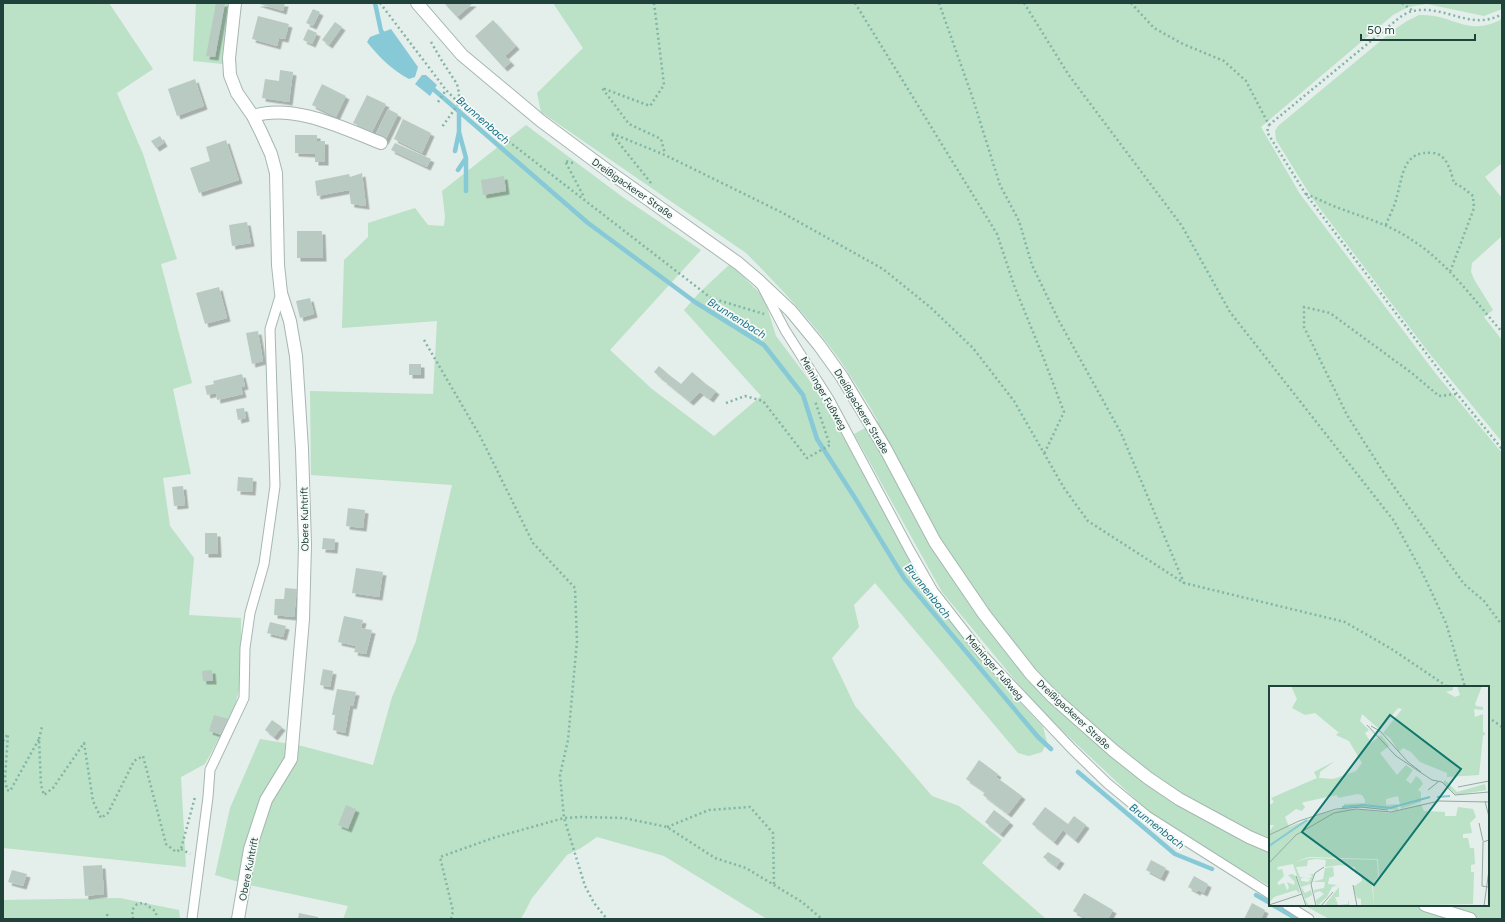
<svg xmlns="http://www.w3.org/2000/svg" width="1505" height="922" font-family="Figtree,sans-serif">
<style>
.green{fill:#bbe1c6}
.water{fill:#88c9d8}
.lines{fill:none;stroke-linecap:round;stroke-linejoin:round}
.stream{stroke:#88c9d8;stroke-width:4.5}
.building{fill:#b9cac3;filter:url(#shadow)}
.lane-casing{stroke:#a6b7b2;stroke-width:11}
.street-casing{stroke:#a6b7b2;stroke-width:14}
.path{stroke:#82b5a6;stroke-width:2.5;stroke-dasharray:2 3;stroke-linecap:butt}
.lane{stroke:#fff;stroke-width:9}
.street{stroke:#fff;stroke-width:12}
.labels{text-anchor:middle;stroke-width:3.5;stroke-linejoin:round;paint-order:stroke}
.street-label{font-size:10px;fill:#21423a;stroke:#f5faf8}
.water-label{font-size:11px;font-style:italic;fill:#166f84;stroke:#f5faf8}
.inset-river{fill:none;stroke:#88c9d8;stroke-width:2}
.inset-road{fill:none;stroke:#96a9a4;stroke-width:1}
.view{fill:#0f766e;fill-opacity:0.15;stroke:#0f766e;stroke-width:2}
.inset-edge{fill:none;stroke:#21423a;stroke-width:2}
</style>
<defs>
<filter id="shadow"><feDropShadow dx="3.5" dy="3.5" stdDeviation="0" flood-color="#0004"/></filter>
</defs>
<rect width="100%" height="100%" fill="#e4eeea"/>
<path class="green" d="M 3,3 L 109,3 L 153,69 L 117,93 L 143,154 L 177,259 L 161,264 L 192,383 L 173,389 L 191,474 L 163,478 L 170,526 L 194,558 L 189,615 L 241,618 L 241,681 L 234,710 L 205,764 L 181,777 L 186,867 L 3,848 Z
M 196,3 L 228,3 L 223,64 L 193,61 Z
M 553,3 L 1502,3 L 1502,9 L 1484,16 L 1427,4 L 1408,7 L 1393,15 L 1261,127 L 1300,194 L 1436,374 L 1502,453 L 1502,919 L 1329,919 L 1304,905 L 1488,905 L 1488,687 L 1270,687 L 1270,886 L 1208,852 L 1149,812 L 1039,709 L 942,592 L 854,434 L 878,421 C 866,400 853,379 839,359 C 812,321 779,286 746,253 L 541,112 L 537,93 L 583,48 Z
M 1419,15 C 1452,13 1468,38 1502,19 L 1502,163 L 1485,177 L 1502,198 L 1502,236 L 1472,263 L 1471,272 L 1475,281 L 1493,310 L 1484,317 L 1502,340 L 1502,442 L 1429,353 L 1312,198 L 1276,140 L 1275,131 L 1278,126 L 1395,29 L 1407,21 Z
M 526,125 L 624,198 L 701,250 L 610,350 L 652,389 L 714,436 L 761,396 L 684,310 L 699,293 L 730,264 L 764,297 L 776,336 L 819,393 L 930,594 L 979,657 L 1043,727 L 1047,742 L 1042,752 L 1029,756 L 1018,753 L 875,583 L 854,605 L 859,627 L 832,658 L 855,706 L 932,796 L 959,806 L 1002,840 L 982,863 L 1046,919 L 767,919 L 664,856 L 597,837 L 581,848 L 567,855 L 532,898 L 521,919 L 343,919 L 348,906 L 249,885 L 215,875 L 230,808 L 260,739 L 302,746 L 373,765 L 392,697 L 416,641 L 452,485 L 311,475 L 310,391 L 433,394 L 437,321 L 342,328 L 344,260 L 368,237 L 368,223 L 415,208 L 428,225 L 444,226 L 445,216 L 442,191 Z
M 120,898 L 179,910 L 180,919 L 3,919 L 3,900 Z"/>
<path class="water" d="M 391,29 L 418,67 L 415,77 L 409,79 C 392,70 379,57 367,42 L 370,37 Z
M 422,75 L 426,75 L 437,85 L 430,96 L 415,84 Z"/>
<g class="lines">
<path class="stream" d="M 375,3 L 381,31 L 385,36
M 432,88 L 588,223 L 695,302 L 764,345 L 803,395 L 817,439 L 855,498 L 904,578 L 1038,737 L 1051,749
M 455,151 L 459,132 L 459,111
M 458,170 L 466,158 L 459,132
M 466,191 L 466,158
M 1078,772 L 1175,854 L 1212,869
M 1256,895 L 1270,903
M 1273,905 L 1297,919"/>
</g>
<path class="building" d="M 216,3 L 225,3 L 215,57 L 206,56 Z
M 256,3 L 285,3 L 283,11 Z
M 444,3 L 473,3 L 457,17 Z
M 313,9 L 320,12 L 313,26 L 306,23 Z
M 258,16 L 289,24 L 285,39 L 279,38 L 277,46 L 252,39 Z
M 493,20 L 516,46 L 505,56 L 511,62 L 504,68 L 475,36 Z
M 335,22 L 342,27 L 329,45 L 322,40 Z
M 308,29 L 317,33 L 312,44 L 303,40 Z
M 280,70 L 293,72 L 289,102 L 262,98 L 265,79 L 279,81 Z
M 195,79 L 204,106 L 177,116 L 168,89 Z
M 322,84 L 346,96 L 336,117 L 312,105 Z
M 367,95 L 386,104 L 372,132 L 353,123 Z
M 388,109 L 398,114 L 385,141 L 375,136 Z
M 403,119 L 431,133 L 422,153 L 394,139 Z
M 295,135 L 317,135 L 317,141 L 325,141 L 325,162 L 315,162 L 315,154 L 295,153 Z
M 160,136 L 164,143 L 156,148 L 151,141 Z
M 226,140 L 239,180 L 199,193 L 190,168 L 210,161 L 206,147 Z
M 395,143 L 431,159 L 427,167 L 391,150 Z
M 362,173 L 366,206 L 351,204 L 349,190 L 317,196 L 315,181 L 349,174 L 350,177 Z
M 504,176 L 506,191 L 483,195 L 481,180 Z
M 247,222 L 251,243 L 232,246 L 229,225 Z
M 297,231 L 322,231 L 323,258 L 297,258 Z
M 219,287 L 227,318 L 205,324 L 196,293 Z
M 310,298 L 314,314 L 300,318 L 296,301 Z
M 258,331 L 263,361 L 252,364 L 246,333 Z
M 409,364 L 421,364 L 421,375 L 409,375 Z
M 659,366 L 667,373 L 662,379 L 654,372 Z
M 692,372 L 706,384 L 716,391 L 710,399 L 700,392 L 690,402 L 663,380 L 668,374 L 681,384 Z
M 242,374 L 245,386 L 241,387 L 243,394 L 217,400 L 216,393 L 207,395 L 205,386 L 214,384 L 213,381 Z
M 244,408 L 246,418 L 238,420 L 236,409 Z
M 238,477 L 253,478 L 252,492 L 237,491 Z
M 183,486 L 185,505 L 174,506 L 172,487 Z
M 348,508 L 365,510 L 363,528 L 346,526 Z
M 205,533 L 217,533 L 218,554 L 205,554 Z
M 323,538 L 335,539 L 334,550 L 322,549 Z
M 356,568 L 383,572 L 379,597 L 352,593 Z
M 285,588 L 297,589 L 294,617 L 274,615 L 275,599 L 284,599 Z
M 344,616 L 363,620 L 361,628 L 372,630 L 366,654 L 354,652 L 356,646 L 338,642 Z
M 270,622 L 286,626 L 283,637 L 267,633 Z
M 323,669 L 333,671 L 330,687 L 320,685 Z
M 212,670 L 213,681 L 203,681 L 202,671 Z
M 337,689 L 356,692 L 353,706 L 350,705 L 345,733 L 333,730 L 335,715 L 332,715 Z
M 214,715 L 229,719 L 224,736 L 209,731 Z
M 272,720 L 282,727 L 274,737 L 265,730 Z
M 979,760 L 998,774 L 996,777 L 1022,796 L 1008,814 L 983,795 L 985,792 L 966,779 Z
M 346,805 L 356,809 L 348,829 L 338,825 Z
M 1045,807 L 1068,824 L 1074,816 L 1086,825 L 1075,840 L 1063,830 L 1054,842 L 1032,824 Z
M 994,810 L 1010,822 L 1000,834 L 985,822 Z
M 1048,852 L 1061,860 L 1056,867 L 1043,857 Z
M 1151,860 L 1166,868 L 1161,878 L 1146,870 Z
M 102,865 L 104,894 L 85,896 L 83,866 Z
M 12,870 L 27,874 L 23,886 L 8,882 Z
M 1194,876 L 1208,884 L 1204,893 L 1198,890 L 1197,892 L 1188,887 Z
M 1084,893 L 1113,910 L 1108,919 L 1088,919 L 1073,911 Z
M 1252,903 L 1265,910 L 1261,919 L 1244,919 Z
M 299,913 L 318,917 L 318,919 L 298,919 Z"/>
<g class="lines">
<g class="lane-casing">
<path id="lane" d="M 762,286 L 785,330 L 830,401 L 909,549 L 933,591 L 983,655 L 1072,749 L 1107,783 L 1147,816 L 1270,894
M 1287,905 L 1309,919
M 192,919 L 208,797 L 210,770 L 244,698 L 245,648 L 250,613 L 264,564 L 275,486 L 270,329 L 281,293"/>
</g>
<g class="street-casing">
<path id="street" d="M 235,3 L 229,58 L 230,75 L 237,93 L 253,116 L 261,132 L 271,154 L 276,173 L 278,265 L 281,293 L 290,321 L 296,356 L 302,449 L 305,545 L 303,619 L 291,759 L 266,800 L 250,849 L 238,919
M 417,3 L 462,55 L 541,121 L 611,173 L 738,263 L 758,280 L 791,311 L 819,345 L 842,377 L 885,448 L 935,542 L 984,614 L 1031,674 L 1053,697 L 1114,751 L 1148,778 L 1179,799 L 1249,837 L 1270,846
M 253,116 C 293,103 343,128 381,143
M 1425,905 L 1470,919"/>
</g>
<path class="path" d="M 380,3 L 446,90 L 459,103 L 711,298 L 764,314
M 654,3 L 664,85 L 650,106 L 602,88 L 629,124 L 661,139 L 665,154
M 855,3 L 997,234 L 1015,288 L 1042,354 L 1064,412 L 1044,454
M 939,3 L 972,96 L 1000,185 L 1019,221 L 1032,265 L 1059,321 L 1121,433 L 1184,583
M 1024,3 L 1068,74 L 1182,226 L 1230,312 L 1394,521 L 1423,574 L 1446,623 L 1465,687
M 1131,3 L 1154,28 L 1183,44 L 1224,61 L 1246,81 L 1269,125 L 1267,132 L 1305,193 L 1457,394 L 1502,449
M 1402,3 L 1413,11
M 431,42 L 442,61 L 457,84 L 459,93 L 459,103 L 442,127
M 438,102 L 446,90
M 1269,125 L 1399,18 C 1403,15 1408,12 1413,11 C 1444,4 1472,32 1502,14
M 573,163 L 565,161 L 584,197
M 651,183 L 611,133 L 665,155 L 781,212 L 883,269 L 930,307 L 973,348 L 1014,401 L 1064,488 L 1088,521 L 1184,583 L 1345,622 L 1390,648 L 1448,687
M 1306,194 C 1316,198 1326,203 1336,207 C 1362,217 1389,224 1412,240 C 1448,263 1474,300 1502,332
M 1386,225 C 1389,216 1395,206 1397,196 C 1403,175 1403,150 1433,153 C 1447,154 1451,172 1454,183 L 1462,187 L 1473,196 L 1474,208 L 1450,272
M 424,340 L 480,436 L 533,543 L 575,588 L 577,641 L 568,740 L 560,775 L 564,818 L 585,886 L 594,903 L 607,919
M 1456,394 L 1439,396 L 1413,374 L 1330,313 L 1304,307 L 1304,327 L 1347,415 L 1382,470 L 1464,584 L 1484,601 L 1502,625
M 726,403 L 745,396 L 763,401 L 807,458 L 830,445 L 815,401
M 1488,717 L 1502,727
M 39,739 L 42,727
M 3,741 L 8,734 L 5,779 L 7,790 L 10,791 L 39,739 L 41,785 L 44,795 L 53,788 L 84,743 L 93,801 L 101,818 L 108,813 L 134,761 L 143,756 L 166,844 L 176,852 L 181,849 L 195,797
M 667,827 L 709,810 L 750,807 L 773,833 L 774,885
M 181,849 L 190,854
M 107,914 L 108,919
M 133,919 L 132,910 L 137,904 L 144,903 L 155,911 L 158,919
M 451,919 L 453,911 L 440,857 L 493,838 L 564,818 L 581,817 L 624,818 L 667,827 L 715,858 L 746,868 L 802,902 L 822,919"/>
<use href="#lane" class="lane"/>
<use href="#street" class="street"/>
</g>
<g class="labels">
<g class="street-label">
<text transform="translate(633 188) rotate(35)" y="4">Dreißigackerer Straße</text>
<text transform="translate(824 393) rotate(60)" y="4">Meininger Fußweg</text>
<text transform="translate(862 411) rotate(59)" y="4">Dreißigackerer Straße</text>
<text transform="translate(304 519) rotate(-91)" y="4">Obere Kuhtrift</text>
<text transform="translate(995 667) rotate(49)" y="4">Meininger Fußweg</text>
<text transform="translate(1074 714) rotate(43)" y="4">Dreißigackerer Straße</text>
<text transform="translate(248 869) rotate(-79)" y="4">Obere Kuhtrift</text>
</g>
<g class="water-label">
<text transform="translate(483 120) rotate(41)" y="4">Brunnenbach</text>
<text transform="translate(737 318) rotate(32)" y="4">Brunnenbach</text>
<text transform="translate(928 591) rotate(51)" y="4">Brunnenbach</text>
<text transform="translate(1157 826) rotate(38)" y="4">Brunnenbach</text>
</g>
</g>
<g transform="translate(1269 686)">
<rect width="220" height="220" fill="#e4eeea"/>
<path d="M 22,0 L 184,0 L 184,4 L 177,6 L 186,11 L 191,9 L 188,0 L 213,0 L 206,18 L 207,20 L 214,21 L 214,24 L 205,23 L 206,31 L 214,28 L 214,46 L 217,47 L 214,50 L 210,89 L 178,91 L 178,87 L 151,76 L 142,66 L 134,62 L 130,66 L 121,52 L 114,47 L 133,23 L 129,22 L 111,44 L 93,28 L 91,35 L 100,44 L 96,47 L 102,57 L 112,49 L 118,57 L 120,60 L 111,67 L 128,89 L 137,79 L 144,84 L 137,94 L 142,98 L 147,90 L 152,94 L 154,98 L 149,104 L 152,106 L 152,116 L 132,123 L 129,110 L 117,113 L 117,119 L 128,118 L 129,124 L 75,121 L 75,118 L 96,117 L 96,114 L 93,109 L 88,108 L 69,112 L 68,109 L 35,116 L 33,117 L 36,121 L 33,125 L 27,123 L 16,131 L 20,141 L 56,127 L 77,122 L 120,127 L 152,118 L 155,125 L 176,126 L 176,130 L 187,130 L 189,121 L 204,123 L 207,131 L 201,137 L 203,147 L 194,148 L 194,152 L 199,152 L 201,162 L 205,162 L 206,178 L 202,179 L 202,186 L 205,186 L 204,218 L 105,220 L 104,199 L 110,191 L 109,173 L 40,171 L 25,176 L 41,172 L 108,174 L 109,191 L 103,199 L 105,220 L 92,220 L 92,213 L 88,212 L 84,201 L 93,195 L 92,188 L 87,188 L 86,181 L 71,179 L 56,181 L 57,174 L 48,173 L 39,174 L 38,180 L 27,181 L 31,191 L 37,192 L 32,192 L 32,195 L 39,196 L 42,193 L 38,192 L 42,192 L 43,189 L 39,188 L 45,188 L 41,198 L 32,201 L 36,207 L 42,204 L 43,209 L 36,213 L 40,220 L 38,220 L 24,178 L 8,181 L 9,184 L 13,183 L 15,190 L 8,197 L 10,199 L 15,197 L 18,204 L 20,202 L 18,196 L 25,199 L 26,196 L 19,189 L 24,188 L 27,191 L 31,207 L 5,215 L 30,207 L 27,204 L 5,211 L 0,217 L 0,146 L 5,139 L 0,139 L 0,119 L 5,116 L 2,112 L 48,92 L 45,86 L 66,75 L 51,86 L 50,92 L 64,93 L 76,89 L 87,85 L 93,77 L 80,55 L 67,49 L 71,45 L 69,46 L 46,27 L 36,29 L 23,22 L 28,13 ZM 176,94 L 188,106 L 216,98 L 217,104 L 187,109 L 174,97 ZM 64,181 L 65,190 L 60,192 L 59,198 L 68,199 L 63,201 L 58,211 L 48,220 L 47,214 L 55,208 L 51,205 L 45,207 L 45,204 L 55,202 L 56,196 L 43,196 L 54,193 L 56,182 ZM 70,201 L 70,211 L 66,211 L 69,219 L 79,218 L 80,213 L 80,220 L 55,220 Z" fill="#bbe1c6"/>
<path class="inset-river" d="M 168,111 L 181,110M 73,121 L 95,119 L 121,122 L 161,111M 0,160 L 38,134"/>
<path class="inset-road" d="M 98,39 L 127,70 L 163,94 L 173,96 L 186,109 L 220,106M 102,40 L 111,45 L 139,76 L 152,86M 189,101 L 220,95M 159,104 L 169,96M 216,115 L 220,131M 210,137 L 214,155M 0,149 L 30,135 L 67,123 L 92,121 L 119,124M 0,177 L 27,149 L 65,127 L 87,123 L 122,126 L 170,115 L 220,116M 27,190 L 37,220M 84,199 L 88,220M 219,201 L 213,200 L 214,156 L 220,154M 0,219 L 33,208M 47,220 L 42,198 L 46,187 L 55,181M 52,220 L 64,206M 215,220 L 220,184"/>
<path class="view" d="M 121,29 L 192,83 L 105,199 L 33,146 Z"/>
<rect width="220" height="220" class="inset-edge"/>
</g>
<rect width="1505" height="922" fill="none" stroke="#21423a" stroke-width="8"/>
<path d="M1361 34v6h114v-6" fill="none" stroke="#21423a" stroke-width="2"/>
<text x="1367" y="34" font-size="12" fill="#21423a" stroke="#f5faf8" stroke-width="3" paint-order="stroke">50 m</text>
</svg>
